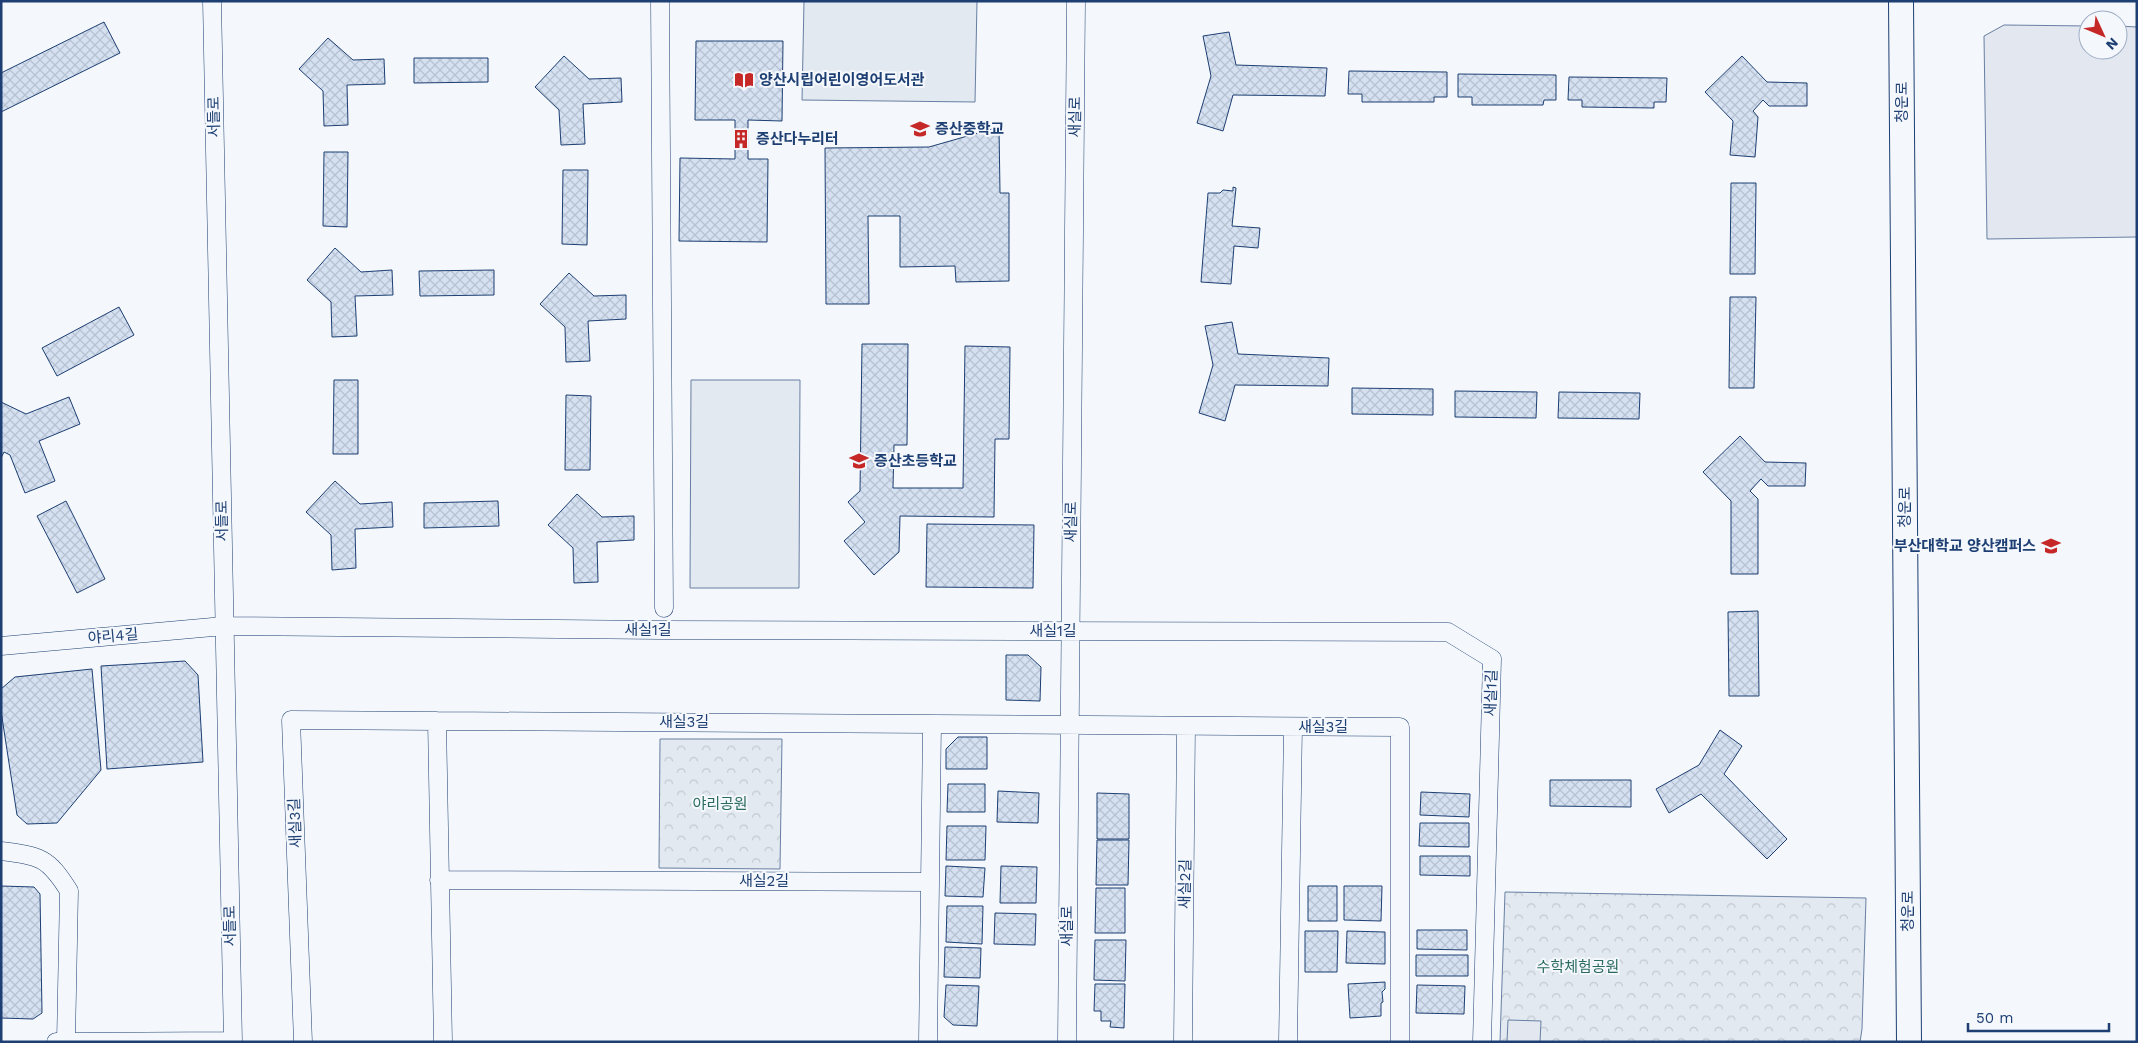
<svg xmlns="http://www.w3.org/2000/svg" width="2138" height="1043" font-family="'Work Sans','Noto Sans KR',sans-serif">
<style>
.park{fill:url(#park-crowns);stroke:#687fa3}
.garden{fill:#e3e9f0;stroke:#687fa3}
.parking{fill:#e3e8f0;stroke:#687fa3}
.building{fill:url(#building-cross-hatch);stroke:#1d3f73}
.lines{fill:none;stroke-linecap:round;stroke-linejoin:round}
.street-casing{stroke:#1d3f73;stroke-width:19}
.secondary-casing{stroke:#1d3f73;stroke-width:26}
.street{stroke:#f4f7fb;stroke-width:18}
.secondary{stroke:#f4f7fb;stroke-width:24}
.labels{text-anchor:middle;stroke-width:4;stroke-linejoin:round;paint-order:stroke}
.poi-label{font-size:15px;font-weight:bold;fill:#1d3f73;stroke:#f4f7fb;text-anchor:start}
.street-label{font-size:15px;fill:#1d3f73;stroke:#f4f7fb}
.park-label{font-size:15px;fill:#2c6c60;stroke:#f4f7fb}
</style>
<defs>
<pattern id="park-crowns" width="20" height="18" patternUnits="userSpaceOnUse" patternTransform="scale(1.25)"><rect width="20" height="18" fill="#e3e9f0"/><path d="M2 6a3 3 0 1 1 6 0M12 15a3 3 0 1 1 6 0" fill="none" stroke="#c2c9d1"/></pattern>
<pattern id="building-cross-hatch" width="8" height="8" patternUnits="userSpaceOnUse" patternTransform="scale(1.25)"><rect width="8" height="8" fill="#d5e0f0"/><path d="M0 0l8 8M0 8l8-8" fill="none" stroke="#b6c1d1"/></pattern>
</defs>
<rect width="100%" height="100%" fill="#f4f7fb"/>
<path class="park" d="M 660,739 L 782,739 L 780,869 L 659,868 Z
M 1505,892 L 1866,898 L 1862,1029 L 1860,1042 L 1500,1042 Z"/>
<path class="garden" d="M 804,1 L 977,1 L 975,102 L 802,100 Z
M 691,380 L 800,380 L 799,588 L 690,588 Z"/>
<path class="parking" d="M 2004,25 L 2088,26 L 2088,50 L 2118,50 L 2118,26 L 2137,27 L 2137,237 L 1987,239 L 1984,36 Z
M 1508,1020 L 1541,1021 L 1540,1042 L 1507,1042 Z"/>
<path class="building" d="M 104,22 L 120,53 L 1,112 L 1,73 Z
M 1229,32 L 1236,65 L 1327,68 L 1325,96 L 1233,95 L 1223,131 L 1197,123 L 1211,76 L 1203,36 Z
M 328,38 L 353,60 L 384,59 L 385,84 L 347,85 L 348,125 L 324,126 L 323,91 L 299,69 Z
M 696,41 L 783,41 L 782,121 L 748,120 L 748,159 L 768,159 L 767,242 L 679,241 L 680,158 L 735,159 L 735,120 L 695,120 Z
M 564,56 L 589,79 L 621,78 L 622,102 L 583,104 L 585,144 L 561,145 L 559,110 L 535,87 Z
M 1742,56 L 1767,82 L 1807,83 L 1807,106 L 1769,106 L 1763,100 L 1753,111 L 1758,117 L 1755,157 L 1730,155 L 1733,121 L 1705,92 Z
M 414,58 L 488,58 L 488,82 L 414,83 Z
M 1349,71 L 1447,72 L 1447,97 L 1434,97 L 1434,102 L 1362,102 L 1362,94 L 1348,94 Z
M 1458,74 L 1556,75 L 1556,100 L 1544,100 L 1543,105 L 1472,105 L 1472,97 L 1458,97 Z
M 1569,77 L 1667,78 L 1666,102 L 1654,102 L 1654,108 L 1582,107 L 1582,100 L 1568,100 Z
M 999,127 L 1000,193 L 1009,193 L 1009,281 L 956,282 L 955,266 L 900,267 L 900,216 L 868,216 L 869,304 L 826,304 L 825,148 L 929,147 Z
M 324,152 L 348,152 L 347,227 L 323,226 Z
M 563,170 L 588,170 L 587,245 L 562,244 Z
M 1731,183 L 1756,183 L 1755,274 L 1730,274 Z
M 1233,187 L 1236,188 L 1232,226 L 1260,228 L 1258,248 L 1234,246 L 1231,284 L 1201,282 L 1208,193 L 1220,193 L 1223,190 L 1233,191 Z
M 335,248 L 361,272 L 392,270 L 393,295 L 355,296 L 357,336 L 332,337 L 331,302 L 307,280 Z
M 494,270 L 494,295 L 420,296 L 419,271 Z
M 569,273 L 594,296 L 626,295 L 626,319 L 588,321 L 590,361 L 566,362 L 565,327 L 540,304 Z
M 1730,297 L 1756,297 L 1754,388 L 1729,388 Z
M 119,307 L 134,335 L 57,376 L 42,348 Z
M 1232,322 L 1238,354 L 1329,358 L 1328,386 L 1235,385 L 1225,421 L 1199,413 L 1213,365 L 1205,326 Z
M 862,344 L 908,344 L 907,445 L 894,445 L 893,488 L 963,488 L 965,346 L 1010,347 L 1009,439 L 995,439 L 994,517 L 900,516 L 899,552 L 874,575 L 844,541 L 865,522 L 848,502 L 860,491 Z
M 334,380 L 358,380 L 358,454 L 333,454 Z
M 1352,388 L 1433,389 L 1433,415 L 1352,414 Z
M 1455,391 L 1537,392 L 1536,418 L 1455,417 Z
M 1559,392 L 1640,393 L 1639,419 L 1558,418 Z
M 566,395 L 591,396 L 590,470 L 565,470 Z
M 69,397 L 80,424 L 39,441 L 55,481 L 25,493 L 10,455 L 4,452 L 1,458 L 1,402 L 26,414 Z
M 1740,436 L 1765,462 L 1806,463 L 1805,486 L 1768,486 L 1761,479 L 1750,491 L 1758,499 L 1758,574 L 1731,574 L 1731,501 L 1703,472 Z
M 335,481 L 360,504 L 392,502 L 393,527 L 355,529 L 356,568 L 332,570 L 331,535 L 306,512 Z
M 577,494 L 602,517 L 634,516 L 634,540 L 597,542 L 598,582 L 574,583 L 573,548 L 548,525 Z
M 66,501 L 105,579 L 77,593 L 37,516 Z
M 498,501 L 499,526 L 424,528 L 424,503 Z
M 927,524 L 1034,525 L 1033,588 L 926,587 Z
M 1758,611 L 1759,696 L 1729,696 L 1728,612 Z
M 1006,655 L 1028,655 L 1041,667 L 1040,701 L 1006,700 Z
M 185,661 L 198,675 L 203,762 L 107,769 L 101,666 Z
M 92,669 L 101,770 L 57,823 L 27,824 L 17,815 L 1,711 L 1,689 L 15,677 Z
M 1720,730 L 1742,746 L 1724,774 L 1787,839 L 1767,859 L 1701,794 L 1669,813 L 1656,789 L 1699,765 Z
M 958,737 L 987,737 L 987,769 L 946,769 L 946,749 Z
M 1550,780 L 1631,780 L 1631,807 L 1550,806 Z
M 948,784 L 985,784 L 985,812 L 947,812 Z
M 998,791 L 1039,793 L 1038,823 L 997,822 Z
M 1421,792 L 1470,794 L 1469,817 L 1420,815 Z
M 1097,793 L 1129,794 L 1129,839 L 1097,839 Z
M 1420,823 L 1469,823 L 1469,847 L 1419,846 Z
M 947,826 L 986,826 L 985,860 L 946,860 Z
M 1097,840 L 1129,840 L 1128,885 L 1096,885 Z
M 1420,856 L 1470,856 L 1470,876 L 1420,875 Z
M 946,866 L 985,868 L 983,897 L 945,896 Z
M 1001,866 L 1037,867 L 1036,903 L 1000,903 Z
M 1,886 L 34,887 L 40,894 L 42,1013 L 33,1019 L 1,1018 Z
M 1308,886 L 1337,886 L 1337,921 L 1308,921 Z
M 1344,886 L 1382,886 L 1381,921 L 1344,920 Z
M 1096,888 L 1125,888 L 1125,933 L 1095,933 Z
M 947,906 L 983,906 L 982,944 L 946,942 Z
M 995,913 L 1036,914 L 1035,945 L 994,944 Z
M 1417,930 L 1467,930 L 1467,950 L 1417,949 Z
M 1305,931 L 1338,931 L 1337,972 L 1305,972 Z
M 1347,931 L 1385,932 L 1385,964 L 1346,963 Z
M 1095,940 L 1126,940 L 1125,981 L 1094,980 Z
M 945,947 L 981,948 L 980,978 L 944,977 Z
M 1416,955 L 1468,955 L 1468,976 L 1416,976 Z
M 1385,982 L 1385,989 L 1382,992 L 1383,1002 L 1381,1003 L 1381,1016 L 1350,1018 L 1348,984 Z
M 1095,984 L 1125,984 L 1124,1028 L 1110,1027 L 1111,1021 L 1101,1021 L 1101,1011 L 1094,1011 Z
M 946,985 L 979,986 L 977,1026 L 953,1025 L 944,1017 Z
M 1417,985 L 1465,986 L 1464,1014 L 1416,1013 Z"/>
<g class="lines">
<g class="street-casing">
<path id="street" d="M 212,1 L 233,1042
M 660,1 L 664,608
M 1,646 L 224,626 L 660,630 L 1448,632 L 1492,659 L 1482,1042
M 437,721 L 443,1042
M 1,851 C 40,856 48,857 69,891 L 66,1041
M 439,880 L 929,882
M 56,1042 L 233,1041
M 303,1042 L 291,720 L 1400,727 L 1400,1042
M 928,1042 L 932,724
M 1067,1042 L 1076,1
M 1183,1042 L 1186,726
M 1288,1042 L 1293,727"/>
</g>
<g class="secondary-casing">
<path id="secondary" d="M 1901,1 L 1909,1042"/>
</g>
<use href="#street" class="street"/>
<use href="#secondary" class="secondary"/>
</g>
<defs>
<g id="library-bare" transform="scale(1.5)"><path d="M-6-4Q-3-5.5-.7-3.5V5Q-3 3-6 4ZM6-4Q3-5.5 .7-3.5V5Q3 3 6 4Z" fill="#c62828" stroke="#f4f7fb" stroke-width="2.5" paint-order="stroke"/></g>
<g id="school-bare" transform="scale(1.5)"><path d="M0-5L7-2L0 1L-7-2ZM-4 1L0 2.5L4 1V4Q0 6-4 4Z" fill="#c62828" stroke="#f4f7fb" stroke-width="2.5" paint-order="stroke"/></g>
<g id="building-bare" transform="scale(1.5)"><path d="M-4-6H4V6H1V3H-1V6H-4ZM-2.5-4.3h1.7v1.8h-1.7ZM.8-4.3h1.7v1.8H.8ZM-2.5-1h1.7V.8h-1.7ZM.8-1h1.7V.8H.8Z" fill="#c62828" stroke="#f4f7fb" stroke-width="2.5" paint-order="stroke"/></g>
</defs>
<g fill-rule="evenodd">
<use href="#library-bare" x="744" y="80"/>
<use href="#school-bare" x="920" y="129"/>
<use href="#building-bare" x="741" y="139"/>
<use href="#school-bare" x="859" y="461"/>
<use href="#school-bare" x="2051" y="546"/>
</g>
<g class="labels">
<g class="poi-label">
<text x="759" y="85">양산시립어린이영어도서관</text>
<text x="935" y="134">증산중학교</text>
<text x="756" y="144">증산다누리터</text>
<text x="874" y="466">증산초등학교</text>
<text x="2036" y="551" text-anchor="end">부산대학교 양산캠퍼스</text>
</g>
<g class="street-label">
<text transform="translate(1902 102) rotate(-90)" y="5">청운로</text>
<text transform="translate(214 117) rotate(-91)" y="5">서들로</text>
<text transform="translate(1075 117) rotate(-89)" y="5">새실로</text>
<text transform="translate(1905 507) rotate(-90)" y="5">청운로</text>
<text transform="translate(222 521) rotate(-91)" y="5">서들로</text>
<text transform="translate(1071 522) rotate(-89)" y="5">새실로</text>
<text x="648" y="635">새실1길</text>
<text x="1053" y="636">새실1길</text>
<text transform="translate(113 636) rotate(-5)" y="5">야리4길</text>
<text transform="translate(1491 693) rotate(-88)" y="5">새실1길</text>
<text x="684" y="727">새실3길</text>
<text x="1323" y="732">새실3길</text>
<text transform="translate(295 823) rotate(-92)" y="5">새실3길</text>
<text x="764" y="886">새실2길</text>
<text transform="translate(1185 884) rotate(-89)" y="5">새실2길</text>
<text transform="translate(1908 911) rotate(-90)" y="5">청운로</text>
<text transform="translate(230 926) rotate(-91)" y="5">서들로</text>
<text transform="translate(1067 926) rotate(-90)" y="5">새실로</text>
</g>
<g class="park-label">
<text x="720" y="809">야리공원</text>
<text x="1578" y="972">수학체험공원</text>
</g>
</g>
<rect width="2138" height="1043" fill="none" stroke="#1d3f73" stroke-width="5"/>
<g transform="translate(2103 35) rotate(134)"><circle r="24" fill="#f4f7fb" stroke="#9eadc5"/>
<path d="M0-4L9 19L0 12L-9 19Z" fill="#c62828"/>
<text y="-8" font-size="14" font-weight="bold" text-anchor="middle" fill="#1d3f73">N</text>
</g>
<path d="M1968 1023v8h141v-8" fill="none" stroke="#1d3f73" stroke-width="2.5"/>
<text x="1976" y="1023" font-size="15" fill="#1d3f73" stroke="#f4f7fb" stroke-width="4" paint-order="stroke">50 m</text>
</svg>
